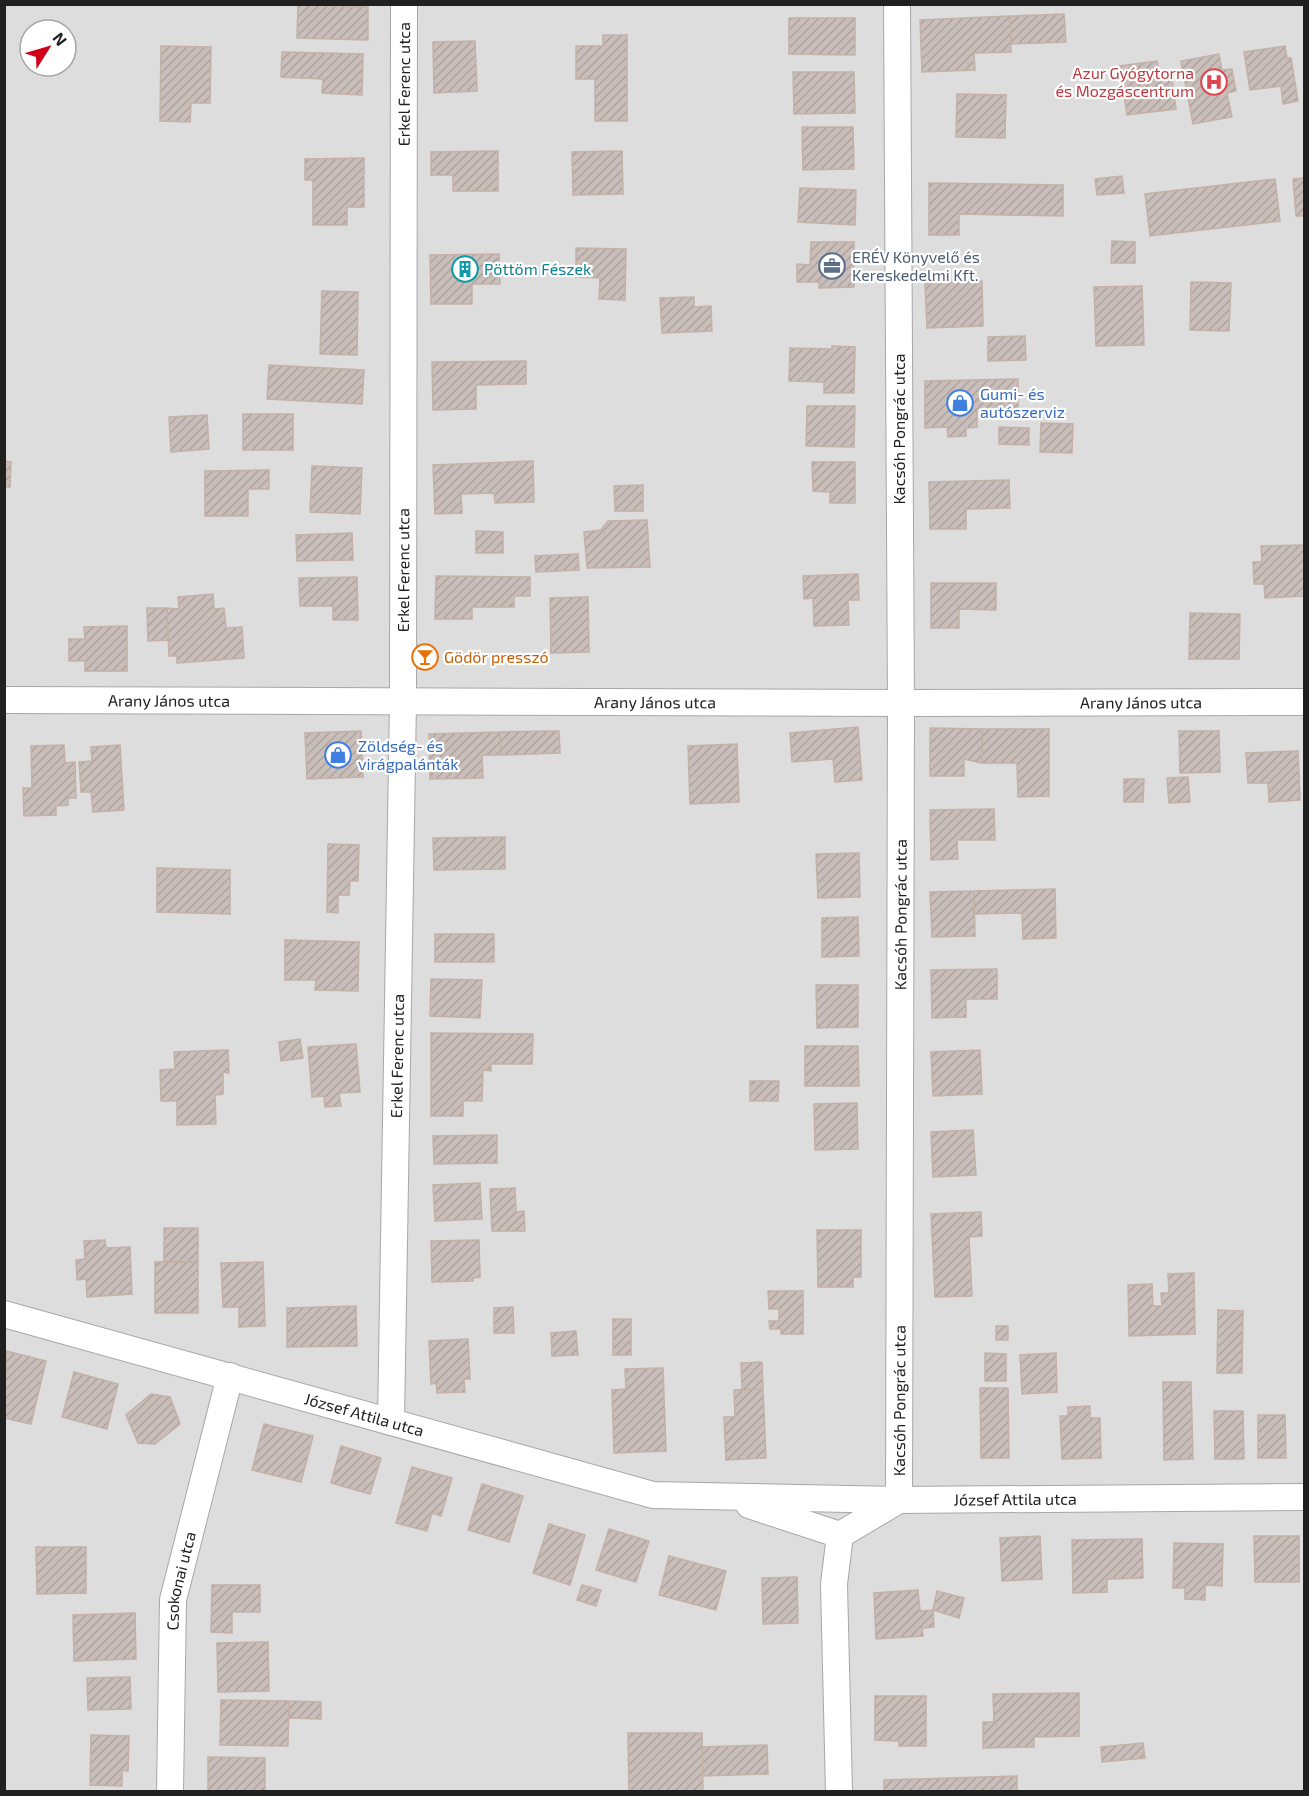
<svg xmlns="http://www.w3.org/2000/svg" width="1309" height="1796" font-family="'Exo 2',sans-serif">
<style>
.residential{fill:#dedddd;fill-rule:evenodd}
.building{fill:url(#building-hatch);stroke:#c4b0a7;stroke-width:1.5}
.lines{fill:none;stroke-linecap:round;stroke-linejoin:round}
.street-casing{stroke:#a7a7a7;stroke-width:28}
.street{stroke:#fff;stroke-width:26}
.labels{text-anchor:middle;stroke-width:4.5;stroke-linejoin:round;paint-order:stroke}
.health-label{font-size:16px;fill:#be3a42;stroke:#fff;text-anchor:end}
.street-label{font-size:16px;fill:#202020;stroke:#fff}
.service-label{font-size:16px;fill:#4e5e75;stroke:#fff;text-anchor:start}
.culture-label{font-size:16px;fill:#0d838f;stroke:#fff;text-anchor:start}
.shop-label{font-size:16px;fill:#366cbe;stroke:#fff;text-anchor:start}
.food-label{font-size:16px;fill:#c56008;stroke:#fff;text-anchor:start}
</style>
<defs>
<pattern id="building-hatch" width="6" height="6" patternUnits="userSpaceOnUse" patternTransform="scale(1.5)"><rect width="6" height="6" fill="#c9beb9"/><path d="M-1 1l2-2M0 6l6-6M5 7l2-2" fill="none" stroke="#aca39f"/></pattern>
</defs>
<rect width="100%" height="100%" fill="#f1ece6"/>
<path class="residential" d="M 5,5 L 1304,5 L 1304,1791 L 5,1791 ZM 30,30 L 66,30 L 66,66 L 30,66 Z"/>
<path class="building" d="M 298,5 L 368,7 L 368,40 L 297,38 Z
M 1064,14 L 1066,42 L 1011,44 L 1010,16 Z
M 1010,16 L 1011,52 L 974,53 L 975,70 L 922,72 L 920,20 Z
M 789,18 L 855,18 L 855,55 L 789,54 Z
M 603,35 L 627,35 L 627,121 L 595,121 L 595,79 L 576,79 L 576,46 L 603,46 Z
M 475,41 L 477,91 L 434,93 L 433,42 Z
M 161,46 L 211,47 L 210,103 L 191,103 L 190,122 L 160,121 Z
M 1285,46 L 1287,58 L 1291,58 L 1298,101 L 1283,104 L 1281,86 L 1250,90 L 1244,52 Z
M 282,52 L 363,54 L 362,95 L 322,93 L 323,79 L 281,77 Z
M 1219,54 L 1222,70 L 1232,69 L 1236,91 L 1227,93 L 1232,117 L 1193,124 L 1181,61 Z
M 1157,61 L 1159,72 L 1171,71 L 1176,109 L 1127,115 L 1120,66 Z
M 793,72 L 854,72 L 855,113 L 794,114 Z
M 957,94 L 1006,95 L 1005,138 L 956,137 Z
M 802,127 L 853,127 L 854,169 L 803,170 Z
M 498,151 L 498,191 L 453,191 L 453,175 L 431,175 L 431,152 Z
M 622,151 L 623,194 L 573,195 L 572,152 Z
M 364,158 L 364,207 L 347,207 L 347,225 L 313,225 L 313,180 L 305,180 L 305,159 Z
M 1122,176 L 1124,193 L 1097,195 L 1095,179 Z
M 1304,178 L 1304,216 L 1296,216 L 1293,179 Z
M 1275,179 L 1280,221 L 1150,236 L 1145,194 Z
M 929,183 L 1063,185 L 1063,216 L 959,214 L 959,235 L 929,235 Z
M 800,188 L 856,190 L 855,225 L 798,222 Z
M 1112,241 L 1135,242 L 1135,263 L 1111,263 Z
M 811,242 L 854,242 L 854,287 L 819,288 L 819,282 L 797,282 L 797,264 L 810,265 Z
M 576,248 L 626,249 L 625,300 L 599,299 L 600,278 L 576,277 Z
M 499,254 L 500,284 L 472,284 L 472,304 L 431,304 L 430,255 Z
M 982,281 L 983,326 L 927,328 L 925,283 Z
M 1191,282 L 1231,283 L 1229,331 L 1190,330 Z
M 1142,286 L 1144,345 L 1096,346 L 1094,287 Z
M 322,291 L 358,292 L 357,355 L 320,354 Z
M 694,297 L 694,307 L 711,306 L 712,331 L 662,333 L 660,298 Z
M 1025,336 L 1026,360 L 988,361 L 988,337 Z
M 832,346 L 855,347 L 854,393 L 824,393 L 824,382 L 789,381 L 790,348 L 832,349 Z
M 526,361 L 526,384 L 476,385 L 476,409 L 433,410 L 432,362 Z
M 269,365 L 364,370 L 362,404 L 267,399 Z
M 1018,379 L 1018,408 L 977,409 L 977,427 L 966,428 L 966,436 L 948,437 L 947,427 L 925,428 L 925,381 Z
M 807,406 L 855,406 L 854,447 L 806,446 Z
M 243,414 L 293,414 L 293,450 L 243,450 Z
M 207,415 L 209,449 L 171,452 L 169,417 Z
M 1041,423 L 1073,424 L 1072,453 L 1040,452 Z
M 999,427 L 1029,428 L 1029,445 L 999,444 Z
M 4,461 L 11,462 L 10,487 L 4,487 Z
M 533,461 L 534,502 L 495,503 L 494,493 L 461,494 L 462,513 L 435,514 L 433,465 Z
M 812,462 L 855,462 L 855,503 L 830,503 L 830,492 L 813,491 Z
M 312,466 L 362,468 L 360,514 L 310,512 Z
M 269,470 L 269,489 L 248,489 L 248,516 L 205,516 L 205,471 Z
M 1009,480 L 1010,508 L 966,509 L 966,529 L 930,529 L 929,482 Z
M 643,485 L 643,511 L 615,511 L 614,486 Z
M 647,520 L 650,567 L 587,568 L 584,532 L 601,530 L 608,521 Z
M 476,531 L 503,532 L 503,553 L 476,553 Z
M 352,533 L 353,560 L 297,561 L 296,535 Z
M 1304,545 L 1304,596 L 1265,598 L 1264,584 L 1254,584 L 1253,562 L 1262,562 L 1261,546 Z
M 578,554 L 579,570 L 536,572 L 535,556 Z
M 858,574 L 859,600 L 848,600 L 849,625 L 814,626 L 813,598 L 804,599 L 803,576 Z
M 436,576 L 530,577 L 530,596 L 514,596 L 514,607 L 472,607 L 472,619 L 435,619 Z
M 357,577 L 358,620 L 333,620 L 333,606 L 300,606 L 299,578 Z
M 931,583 L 996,583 L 996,610 L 959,609 L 959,628 L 931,628 Z
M 213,594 L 214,609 L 224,608 L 226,628 L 242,627 L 244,658 L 177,663 L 177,656 L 169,656 L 167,608 L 179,609 L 178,597 Z
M 588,597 L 589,652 L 551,653 L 550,598 Z
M 147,608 L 167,608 L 168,640 L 148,641 Z
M 1190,613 L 1240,614 L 1239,659 L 1189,659 Z
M 127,626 L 127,671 L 85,671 L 85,661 L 69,661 L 69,639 L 85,639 L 84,627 Z
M 858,727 L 862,780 L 835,782 L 833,759 L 792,762 L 790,733 Z
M 930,728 L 982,729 L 982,763 L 964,759 L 964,776 L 930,776 Z
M 982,729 L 1049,729 L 1049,796 L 1018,797 L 1017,763 L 982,763 Z
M 361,731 L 363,777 L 307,779 L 305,733 Z
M 559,731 L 560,753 L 501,755 L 500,732 Z
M 1179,731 L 1219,731 L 1220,772 L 1180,773 Z
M 500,732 L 501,755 L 482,755 L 483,778 L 430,779 L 429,734 Z
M 737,744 L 739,802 L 690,804 L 688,746 Z
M 64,745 L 65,763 L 75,762 L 76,798 L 68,798 L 68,805 L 56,806 L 56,815 L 24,816 L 23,788 L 32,788 L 31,746 Z
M 120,745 L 124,810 L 93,812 L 91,792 L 81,792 L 79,762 L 92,761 L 91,747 Z
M 1298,751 L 1300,800 L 1269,802 L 1268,783 L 1248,783 L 1246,753 Z
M 1188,777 L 1190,802 L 1169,803 L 1167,778 Z
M 1124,779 L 1144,779 L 1143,802 L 1124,802 Z
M 994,809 L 995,840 L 957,840 L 958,859 L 931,860 L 930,810 Z
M 505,837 L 505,869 L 434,870 L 433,838 Z
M 328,844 L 359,845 L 358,881 L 350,881 L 349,895 L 338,895 L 338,913 L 327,912 Z
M 859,853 L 860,897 L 818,898 L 816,854 Z
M 157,868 L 230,870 L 230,914 L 157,912 Z
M 1055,889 L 1056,938 L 1023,939 L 1022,913 L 974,914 L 974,891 Z
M 974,891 L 975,936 L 932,937 L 930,892 Z
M 858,917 L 859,956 L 822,957 L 822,918 Z
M 435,934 L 494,934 L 494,962 L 435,962 Z
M 285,940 L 359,942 L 358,991 L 315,990 L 316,980 L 285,980 Z
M 997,969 L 997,999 L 966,999 L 966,1017 L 932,1018 L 931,970 Z
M 431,979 L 482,980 L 480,1018 L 430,1016 Z
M 816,985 L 858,985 L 858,1027 L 817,1028 Z
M 431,1033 L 533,1034 L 532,1064 L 491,1064 L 491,1071 L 483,1070 L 482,1101 L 463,1101 L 463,1116 L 431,1116 Z
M 300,1039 L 303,1058 L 281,1061 L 279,1042 Z
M 356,1044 L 360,1092 L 339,1093 L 341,1106 L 325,1107 L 324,1096 L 312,1097 L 308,1047 Z
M 805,1046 L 858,1046 L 859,1086 L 805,1086 Z
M 228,1050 L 229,1073 L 223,1072 L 223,1094 L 215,1095 L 216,1124 L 177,1125 L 177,1101 L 161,1101 L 160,1070 L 175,1069 L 174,1052 Z
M 980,1050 L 982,1094 L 933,1096 L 931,1052 Z
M 750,1081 L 779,1081 L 778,1101 L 750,1101 Z
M 857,1103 L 858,1149 L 815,1150 L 814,1104 Z
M 973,1130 L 976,1175 L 933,1177 L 931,1132 Z
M 497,1135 L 497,1163 L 434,1164 L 433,1136 Z
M 480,1183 L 482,1219 L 435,1221 L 433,1185 Z
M 515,1188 L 516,1212 L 524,1211 L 525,1231 L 492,1231 L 490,1189 Z
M 981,1212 L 982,1236 L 969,1237 L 972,1296 L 935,1297 L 931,1214 Z
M 164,1228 L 198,1228 L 198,1262 L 164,1261 Z
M 817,1230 L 861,1230 L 861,1277 L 853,1277 L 853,1287 L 818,1287 Z
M 105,1240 L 106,1248 L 130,1247 L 132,1294 L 87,1297 L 86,1279 L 77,1280 L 76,1260 L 85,1259 L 84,1241 Z
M 479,1240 L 480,1277 L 473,1278 L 473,1281 L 432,1282 L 431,1241 Z
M 155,1262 L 198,1262 L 198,1313 L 155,1313 Z
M 263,1262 L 265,1326 L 239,1327 L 239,1307 L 223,1307 L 221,1263 Z
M 1194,1273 L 1195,1334 L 1129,1336 L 1128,1285 L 1152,1284 L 1153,1306 L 1162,1306 L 1161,1293 L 1169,1293 L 1168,1274 Z
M 768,1291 L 803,1291 L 803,1334 L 781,1334 L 781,1329 L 770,1329 L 769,1321 L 779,1321 L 779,1309 L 769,1309 Z
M 356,1306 L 357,1346 L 287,1347 L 287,1308 Z
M 513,1307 L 514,1333 L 494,1333 L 494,1308 Z
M 1218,1310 L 1243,1311 L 1242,1373 L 1217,1373 Z
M 613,1319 L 631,1319 L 631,1355 L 613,1355 Z
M 996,1326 L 1008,1326 L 1008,1340 L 996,1340 Z
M 576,1331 L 578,1355 L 552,1356 L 551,1333 Z
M 468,1339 L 470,1379 L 464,1379 L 465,1392 L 437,1393 L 436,1383 L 431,1384 L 429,1341 Z
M 6,1351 L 46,1361 L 31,1424 L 4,1418 Z
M 985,1353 L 1006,1354 L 1006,1381 L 985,1381 Z
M 1056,1353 L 1057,1392 L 1022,1394 L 1020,1355 Z
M 762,1362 L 763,1389 L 742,1390 L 741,1363 Z
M 663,1368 L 666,1451 L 614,1453 L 612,1390 L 626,1389 L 625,1369 Z
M 74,1372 L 118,1384 L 107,1429 L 62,1417 Z
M 1163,1382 L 1191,1382 L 1193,1459 L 1164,1460 Z
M 980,1388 L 1008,1388 L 1009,1458 L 981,1458 Z
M 763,1389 L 766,1458 L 726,1460 L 724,1417 L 735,1417 L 734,1390 Z
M 151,1394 L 170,1397 L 180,1424 L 155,1444 L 138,1443 L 126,1415 Z
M 1090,1406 L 1090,1418 L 1100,1418 L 1101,1458 L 1062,1459 L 1060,1416 L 1068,1416 L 1068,1407 Z
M 1214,1411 L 1243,1411 L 1244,1459 L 1215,1459 Z
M 1258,1415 L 1285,1415 L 1286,1458 L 1258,1458 Z
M 264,1424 L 313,1436 L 301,1482 L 252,1470 Z
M 341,1446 L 381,1458 L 370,1494 L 331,1483 Z
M 412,1467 L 452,1478 L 441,1516 L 432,1513 L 427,1531 L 396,1523 Z
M 482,1484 L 523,1496 L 509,1542 L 468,1530 Z
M 549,1524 L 585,1535 L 570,1585 L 533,1573 Z
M 609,1529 L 649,1541 L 636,1582 L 596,1570 Z
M 1040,1536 L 1042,1579 L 1002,1581 L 1000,1538 Z
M 1254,1536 L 1299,1536 L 1299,1582 L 1255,1582 Z
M 1142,1539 L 1143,1578 L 1107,1579 L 1107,1592 L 1073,1593 L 1072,1540 Z
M 1174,1543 L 1223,1544 L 1222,1586 L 1205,1585 L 1205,1600 L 1185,1599 L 1185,1588 L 1173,1588 Z
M 36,1547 L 86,1547 L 86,1593 L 37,1594 Z
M 669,1556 L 726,1571 L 716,1610 L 659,1595 Z
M 797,1577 L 798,1623 L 763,1624 L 762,1578 Z
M 212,1585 L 260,1585 L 260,1612 L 232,1612 L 232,1633 L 211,1632 Z
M 582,1585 L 601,1590 L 596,1606 L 577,1600 Z
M 918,1590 L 920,1611 L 933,1610 L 934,1627 L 922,1628 L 923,1636 L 876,1639 L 874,1593 Z
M 937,1591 L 964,1598 L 959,1618 L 933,1610 Z
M 135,1613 L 136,1659 L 74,1661 L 73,1615 Z
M 268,1642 L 269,1691 L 218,1692 L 217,1643 Z
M 130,1677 L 131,1709 L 88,1710 L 87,1678 Z
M 1079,1693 L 1079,1736 L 1034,1737 L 1034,1747 L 983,1748 L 983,1722 L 994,1722 L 993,1694 Z
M 875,1696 L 926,1696 L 926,1746 L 899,1746 L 899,1741 L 875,1740 Z
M 221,1700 L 289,1701 L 288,1746 L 220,1745 Z
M 289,1701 L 321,1702 L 321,1719 L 289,1718 Z
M 628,1733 L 702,1733 L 703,1792 L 629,1792 Z
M 91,1735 L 129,1736 L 128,1771 L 122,1770 L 122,1786 L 90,1785 Z
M 1143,1743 L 1145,1758 L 1102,1762 L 1101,1747 Z
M 767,1745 L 768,1774 L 703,1776 L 702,1747 Z
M 208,1757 L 265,1758 L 265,1792 L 208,1792 Z
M 1017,1776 L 1017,1792 L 884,1792 L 884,1780 Z"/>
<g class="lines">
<g class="street-casing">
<g id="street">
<path id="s1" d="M 4,700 L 901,703 L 1304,702"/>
<path id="s2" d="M 4,1314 L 653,1495 L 899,1500 L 1304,1497"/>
<path id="s3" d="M 391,1422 L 403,701 L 404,4"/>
<path d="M 749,1505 L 840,1535"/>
<path id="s4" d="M 840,1535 L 899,1500 L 901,703 L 897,4"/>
<path id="s5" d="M 170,1792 L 173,1600 L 230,1376"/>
<path d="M 839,1792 L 834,1584 L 840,1535"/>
</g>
</g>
<use href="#street" class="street"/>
</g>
<defs>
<g id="hospital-ring" transform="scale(1.35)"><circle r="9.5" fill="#fff" stroke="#e0444e" stroke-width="1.5"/><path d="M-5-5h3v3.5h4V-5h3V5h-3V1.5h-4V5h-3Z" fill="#e0444e"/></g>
<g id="office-ring" transform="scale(1.35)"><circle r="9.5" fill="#fff" stroke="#5c6f8a" stroke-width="1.5"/><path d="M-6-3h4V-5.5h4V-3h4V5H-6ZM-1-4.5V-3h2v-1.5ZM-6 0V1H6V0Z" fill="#5c6f8a"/></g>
<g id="building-ring" transform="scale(1.35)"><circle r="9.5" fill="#fff" stroke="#0f9aa8" stroke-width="1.5"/><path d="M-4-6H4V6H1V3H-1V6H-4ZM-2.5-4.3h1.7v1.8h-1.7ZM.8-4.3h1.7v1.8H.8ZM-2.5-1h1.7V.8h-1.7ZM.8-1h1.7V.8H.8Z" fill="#0f9aa8"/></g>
<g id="shop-ring" transform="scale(1.35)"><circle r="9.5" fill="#fff" stroke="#3f7fe0" stroke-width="1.5"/><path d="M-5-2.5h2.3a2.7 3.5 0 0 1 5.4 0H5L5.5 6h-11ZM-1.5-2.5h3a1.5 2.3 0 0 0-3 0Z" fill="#3f7fe0"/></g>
<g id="bar-ring" transform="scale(1.35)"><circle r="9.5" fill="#fff" stroke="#e8710a" stroke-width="1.5"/><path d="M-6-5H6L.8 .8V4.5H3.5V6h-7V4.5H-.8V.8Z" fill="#e8710a"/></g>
</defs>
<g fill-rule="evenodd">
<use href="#hospital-ring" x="1214" y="82"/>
<use href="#office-ring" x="832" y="266"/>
<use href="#building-ring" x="465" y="269"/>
<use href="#shop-ring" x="960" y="403"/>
<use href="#bar-ring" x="425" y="657"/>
<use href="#shop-ring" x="338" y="755"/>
</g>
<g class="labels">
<g class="health-label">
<text x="1194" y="79">Azur Gyógytorna<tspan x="1194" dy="18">és Mozgáscentrum</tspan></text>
</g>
<g class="street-label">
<text dy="6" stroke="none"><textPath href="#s3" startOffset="1338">Erkel Ferenc utca</textPath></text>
<text transform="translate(899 429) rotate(-90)" y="6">Kacsóh Pongrác utca</text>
<text dy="6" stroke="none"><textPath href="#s3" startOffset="852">Erkel Ferenc utca</textPath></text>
<text dy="6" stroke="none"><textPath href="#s1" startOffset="165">Arany János utca</textPath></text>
<text dy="6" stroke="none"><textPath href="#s1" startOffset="651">Arany János utca</textPath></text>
<text dy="6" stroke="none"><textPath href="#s1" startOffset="1137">Arany János utca</textPath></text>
<text dy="6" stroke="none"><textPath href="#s4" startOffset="654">Kacsóh Pongrác utca</textPath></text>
<text dy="6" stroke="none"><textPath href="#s3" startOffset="366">Erkel Ferenc utca</textPath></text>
<text dy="6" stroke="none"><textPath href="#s4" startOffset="168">Kacsóh Pongrác utca</textPath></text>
<text dy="6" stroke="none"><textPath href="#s2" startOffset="374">József Attila utca</textPath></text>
<text dy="6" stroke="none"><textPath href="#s2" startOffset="1036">József Attila utca</textPath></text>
<text dy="6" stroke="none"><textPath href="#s5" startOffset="212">Csokonai utca</textPath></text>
</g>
<g class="service-label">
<text x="852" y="263">ERÉV Könyvelő és<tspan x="852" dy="18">Kereskedelmi Kft.</tspan></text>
</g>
<g class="culture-label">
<text x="484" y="275">Pöttöm Fészek</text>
</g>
<g class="shop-label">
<text x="980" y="400">Gumi- és<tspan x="980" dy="18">autószerviz</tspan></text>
<text x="358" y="752">Zöldség- és<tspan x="358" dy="18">virágpalánták</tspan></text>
</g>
<g class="food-label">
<text x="444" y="663">Gödör presszó</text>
</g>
</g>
<rect width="1309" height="1796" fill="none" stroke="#202020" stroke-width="12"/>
<g transform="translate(48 48) rotate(53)"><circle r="28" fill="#ffffff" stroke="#a6a6a6" stroke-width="1.5"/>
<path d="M0-4.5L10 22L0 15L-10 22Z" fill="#d00019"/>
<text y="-9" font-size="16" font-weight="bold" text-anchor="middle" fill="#202020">N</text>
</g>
</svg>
